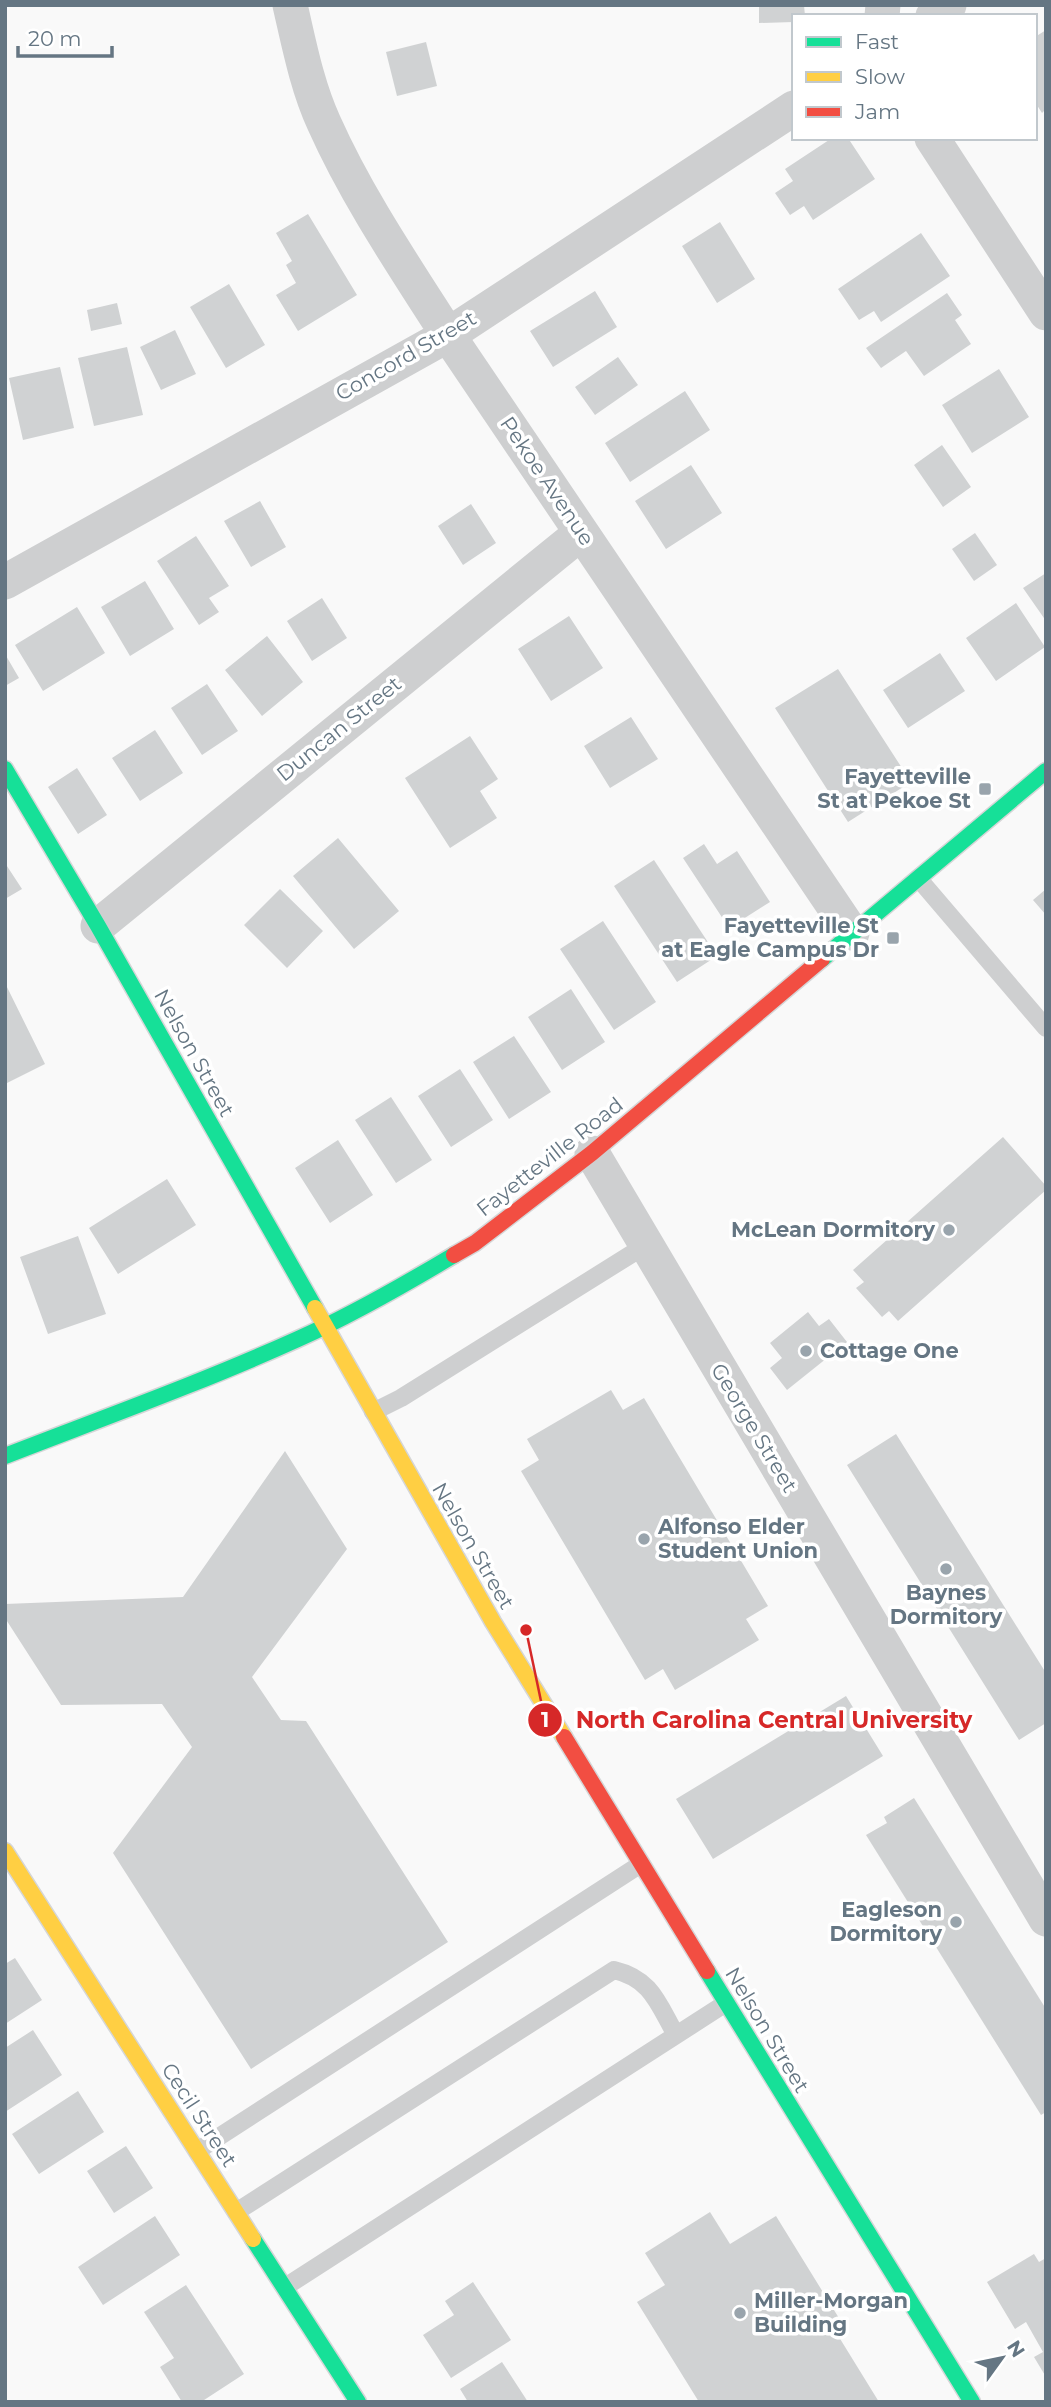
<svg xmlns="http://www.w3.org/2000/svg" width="1051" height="2407" font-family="Montserrat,sans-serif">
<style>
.building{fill:#d0d2d3}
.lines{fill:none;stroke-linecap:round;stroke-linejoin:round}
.fast-casing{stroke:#d5d6d7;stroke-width:19}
.slow-casing{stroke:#d5d6d7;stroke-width:19}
.jam-casing{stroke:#d5d6d7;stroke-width:19}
.lane{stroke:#cecfd0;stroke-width:18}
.street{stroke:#cecfd0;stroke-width:35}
.fast{stroke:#16e098;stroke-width:16}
.slow{stroke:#ffcf43;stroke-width:16}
.jam{stroke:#f24e42;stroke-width:16}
.poi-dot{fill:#99a4ac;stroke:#fff;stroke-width:2.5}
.labels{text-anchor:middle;stroke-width:7;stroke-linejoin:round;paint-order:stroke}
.street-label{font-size:21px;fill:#657683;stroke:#fff}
.poi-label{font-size:21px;font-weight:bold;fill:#657683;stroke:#fff;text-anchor:end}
.leader{fill:none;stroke:#d62828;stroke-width:2.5}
.callout-dot{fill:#d62828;stroke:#fff;stroke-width:2.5}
.mark-label{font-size:21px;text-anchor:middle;font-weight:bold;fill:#fff}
.callout-label{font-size:23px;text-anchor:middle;font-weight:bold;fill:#d62828;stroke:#fff;stroke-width:7;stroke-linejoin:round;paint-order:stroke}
</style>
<rect width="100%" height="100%" fill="#f9f9f9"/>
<path class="building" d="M 759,5 L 804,5 L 805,16 L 794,16 L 794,22 L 759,23 Z
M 1046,30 L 1046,109 L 1042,113 L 1035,102 L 1035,37 Z
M 426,42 L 437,86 L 397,96 L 386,52 Z
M 832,138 L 848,138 L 875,179 L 813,220 L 804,206 L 790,215 L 775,193 L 793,181 L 785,169 Z
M 308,214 L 357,295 L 298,331 L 276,295 L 296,283 L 286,265 L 292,261 L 276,233 Z
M 720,222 L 755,279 L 717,303 L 682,246 Z
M 921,233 L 950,276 L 881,322 L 874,311 L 859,320 L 838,289 Z
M 229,284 L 265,345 L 226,368 L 190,307 Z
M 595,291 L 617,327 L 553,367 L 530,331 Z
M 947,293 L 962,315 L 955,320 L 971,344 L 924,376 L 906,351 L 881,368 L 866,348 Z
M 117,303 L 122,324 L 91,331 L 87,310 Z
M 175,330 L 196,374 L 161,390 L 140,347 Z
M 127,347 L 143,415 L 94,426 L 78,358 Z
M 618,357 L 638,385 L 595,415 L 575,387 Z
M 60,367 L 74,428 L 23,440 L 9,378 Z
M 999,369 L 1029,417 L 972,453 L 942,405 Z
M 685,391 L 710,430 L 630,482 L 605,443 Z
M 942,445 L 971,487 L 943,507 L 914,465 Z
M 691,465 L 722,513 L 666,549 L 635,501 Z
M 260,501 L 286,547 L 251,567 L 224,521 Z
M 471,504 L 496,543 L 463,565 L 438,526 Z
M 975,533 L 997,565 L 974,581 L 952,549 Z
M 196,536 L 229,586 L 209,598 L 219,612 L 199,625 L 157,561 Z
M 1046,573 L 1046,621 L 1023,588 Z
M 145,581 L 174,629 L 130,656 L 101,607 Z
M 322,598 L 347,638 L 312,661 L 287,621 Z
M 1016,603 L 1045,647 L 996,681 L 966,638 Z
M 77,607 L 105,653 L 43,691 L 15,645 Z
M 569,616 L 603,668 L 551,701 L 518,649 Z
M 267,636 L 303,682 L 262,716 L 225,670 Z
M 940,653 L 965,691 L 908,728 L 883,690 Z
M 5,654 L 19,678 L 5,686 Z
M 838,669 L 911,782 L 848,822 L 775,708 Z
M 207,684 L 238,731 L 202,755 L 171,708 Z
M 631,717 L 658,759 L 610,788 L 584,746 Z
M 155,730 L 183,773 L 140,801 L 112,758 Z
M 470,736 L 498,779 L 480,791 L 497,818 L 450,848 L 405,778 Z
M 77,768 L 107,815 L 78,834 L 48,787 Z
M 338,838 L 399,911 L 354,949 L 293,876 Z
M 704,844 L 717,864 L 737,851 L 770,902 L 729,928 L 683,858 Z
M 654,860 L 717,956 L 677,982 L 614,886 Z
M 5,863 L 22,889 L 5,899 Z
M 280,889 L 323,931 L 287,968 L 244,925 Z
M 1046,889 L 1046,915 L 1033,900 Z
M 603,921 L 656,1002 L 614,1030 L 560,949 Z
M 5,983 L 45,1064 L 5,1084 Z
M 571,989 L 605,1042 L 562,1070 L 528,1017 Z
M 514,1036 L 551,1092 L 509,1119 L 473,1062 Z
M 460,1069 L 493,1120 L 451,1147 L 418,1096 Z
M 391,1097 L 432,1160 L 396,1183 L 355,1120 Z
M 1003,1137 L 1046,1186 L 1046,1190 L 898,1321 L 889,1311 L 882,1317 L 856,1288 L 864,1282 L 853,1270 Z
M 338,1140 L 373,1195 L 330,1223 L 295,1168 Z
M 167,1179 L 196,1225 L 118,1274 L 89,1228 Z
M 78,1236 L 106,1314 L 48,1334 L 20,1257 Z
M 808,1312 L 819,1326 L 829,1319 L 847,1342 L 787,1390 L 770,1368 L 782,1358 L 770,1343 Z
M 611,1390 L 623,1410 L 644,1398 L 768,1606 L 746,1619 L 759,1640 L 675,1690 L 663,1669 L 645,1680 L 521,1471 L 539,1460 L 527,1439 Z
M 896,1434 L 1046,1673 L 1046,1723 L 1019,1740 L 847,1465 Z
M 285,1451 L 347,1549 L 252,1677 L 281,1720 L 306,1721 L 448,1942 L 251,2069 L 113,1853 L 192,1747 L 162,1704 L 61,1705 L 5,1618 L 5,1604 L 183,1597 Z
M 846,1696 L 883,1756 L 713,1859 L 676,1799 Z
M 914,1798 L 1046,2009 L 1046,2112 L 1041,2115 L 866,1835 L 887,1823 L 884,1817 Z
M 15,1958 L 42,2000 L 5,2024 L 5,1964 Z
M 33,2030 L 62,2075 L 5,2112 L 5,2048 Z
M 78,2091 L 104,2132 L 39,2174 L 12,2134 Z
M 126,2146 L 153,2188 L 114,2213 L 87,2171 Z
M 710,2212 L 730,2244 L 776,2216 L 842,2323 L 834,2329 L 879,2402 L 699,2402 L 637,2302 L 665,2285 L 645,2253 Z
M 155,2216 L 180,2255 L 103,2305 L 78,2267 Z
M 1034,2254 L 1039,2262 L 1046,2258 L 1046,2377 L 1034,2357 L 1043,2352 L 1026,2322 L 1015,2329 L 987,2282 Z
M 473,2282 L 511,2340 L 451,2378 L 423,2335 L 454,2315 L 445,2301 Z
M 186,2285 L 244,2374 L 201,2402 L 182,2402 L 160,2367 L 174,2358 L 144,2312 Z
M 502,2362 L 528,2402 L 468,2402 L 460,2389 Z"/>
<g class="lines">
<g class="fast-casing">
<path id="fast" d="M 5,769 L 98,926 L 315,1308
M 822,959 L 1046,771
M 5,1456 C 103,1418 203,1382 298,1339 C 352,1315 404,1285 454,1255
M 707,1971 L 972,2402
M 253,2239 L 358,2402"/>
</g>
<g class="slow-casing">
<path id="slow" d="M 315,1308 L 493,1622 L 564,1737
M 5,1851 L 253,2239"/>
</g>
<g class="jam-casing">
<path id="jam" d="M 454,1255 L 475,1243 L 592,1153 L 822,959
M 564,1737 L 707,1971"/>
</g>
<path class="lane" d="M 918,878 L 1046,1028
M 373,1412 L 401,1398 L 646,1245
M 197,2151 L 641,1864
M 236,2212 L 614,1970 C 652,1979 658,2004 676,2035
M 285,2287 L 726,2003"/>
<path class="street" d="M 290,5 C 299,44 307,86 324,123 C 357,197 404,266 448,335 L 852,933
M 882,16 L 883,5
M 933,16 L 949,5
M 932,138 L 1046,313
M 5,582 L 448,335 L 794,108
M 98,926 L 581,533
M 592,1153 L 1046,1919"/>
<use href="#fast" class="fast"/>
<use href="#slow" class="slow"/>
<use href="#jam" class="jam"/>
</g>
<g class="poi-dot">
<rect x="978" y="782" width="14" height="14" rx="3.5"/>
<rect x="886" y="931" width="14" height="14" rx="3.5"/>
<circle cx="949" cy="1230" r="7"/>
<circle cx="806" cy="1351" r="7"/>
<circle cx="644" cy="1539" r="7"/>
<circle cx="946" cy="1569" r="7"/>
<circle cx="956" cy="1922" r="7"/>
<circle cx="740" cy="2313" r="7"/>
</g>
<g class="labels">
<g class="street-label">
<text transform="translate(406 356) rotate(-30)" y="7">Concord Street</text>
<text transform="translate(547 481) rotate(56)" y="7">Pekoe Avenue</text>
<text transform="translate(339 729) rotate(-39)" y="7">Duncan Street</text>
<text transform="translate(194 1053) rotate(61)" y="7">Nelson Street</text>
<text transform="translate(550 1157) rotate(-38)" y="7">Fayetteville Road</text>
<text transform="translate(754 1428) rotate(59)" y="7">George Street</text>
<text transform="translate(473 1546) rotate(60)" y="7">Nelson Street</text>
<text transform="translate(767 2030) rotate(59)" y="7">Nelson Street</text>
<text transform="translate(199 2115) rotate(57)" y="7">Cecil Street</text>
</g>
<g class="poi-label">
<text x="971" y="784">Fayetteville<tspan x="971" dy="24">St at Pekoe St</tspan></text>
<text x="879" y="933">Fayetteville St<tspan x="879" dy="24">at Eagle Campus Dr</tspan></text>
<text x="935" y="1237">McLean Dormitory</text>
<text x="820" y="1358" text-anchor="start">Cottage One</text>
<text x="658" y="1534" text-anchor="start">Alfonso Elder<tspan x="658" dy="24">Student Union</tspan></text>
<text x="946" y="1600" text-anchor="middle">Baynes<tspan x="946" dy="24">Dormitory</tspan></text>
<text x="942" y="1917">Eagleson<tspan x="942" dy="24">Dormitory</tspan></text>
<text x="754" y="2308" text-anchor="start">Miller-Morgan<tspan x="754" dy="24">Building</tspan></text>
</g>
</g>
<path class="leader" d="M526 1630L545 1720"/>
<g class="callout-dot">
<circle cx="526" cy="1630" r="7"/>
<circle cx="545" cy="1720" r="18"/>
</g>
<g class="mark-label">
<text x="545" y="1727">1</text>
</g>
<g class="callout-label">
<text x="774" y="1728">North Carolina Central University</text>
</g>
<rect width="1051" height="2407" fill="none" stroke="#657683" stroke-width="14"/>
<rect x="792" y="14" width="245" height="126" fill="#ffffff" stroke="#c1c8cd" stroke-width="2"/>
<rect x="806" y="37" width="35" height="10" fill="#16e098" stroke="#c1c8cd" stroke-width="2"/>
<text x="855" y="49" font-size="21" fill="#657683">Fast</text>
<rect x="806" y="72" width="35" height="10" fill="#ffcf43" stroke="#c1c8cd" stroke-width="2"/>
<text x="855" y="84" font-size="21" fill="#657683">Slow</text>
<rect x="806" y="107" width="35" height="10" fill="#f24e42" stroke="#c1c8cd" stroke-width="2"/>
<text x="855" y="119" font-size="21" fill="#657683">Jam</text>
<g transform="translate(1002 2358) rotate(57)" stroke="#ffffff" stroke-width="5" paint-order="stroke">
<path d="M0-5L12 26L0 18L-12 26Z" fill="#657683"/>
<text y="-10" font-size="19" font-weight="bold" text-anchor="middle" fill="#657683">N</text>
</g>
<path d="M18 46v10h94v-10" fill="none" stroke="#657683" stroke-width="3.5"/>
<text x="28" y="46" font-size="21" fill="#657683" stroke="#ffffff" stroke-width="5" paint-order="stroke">20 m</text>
</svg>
